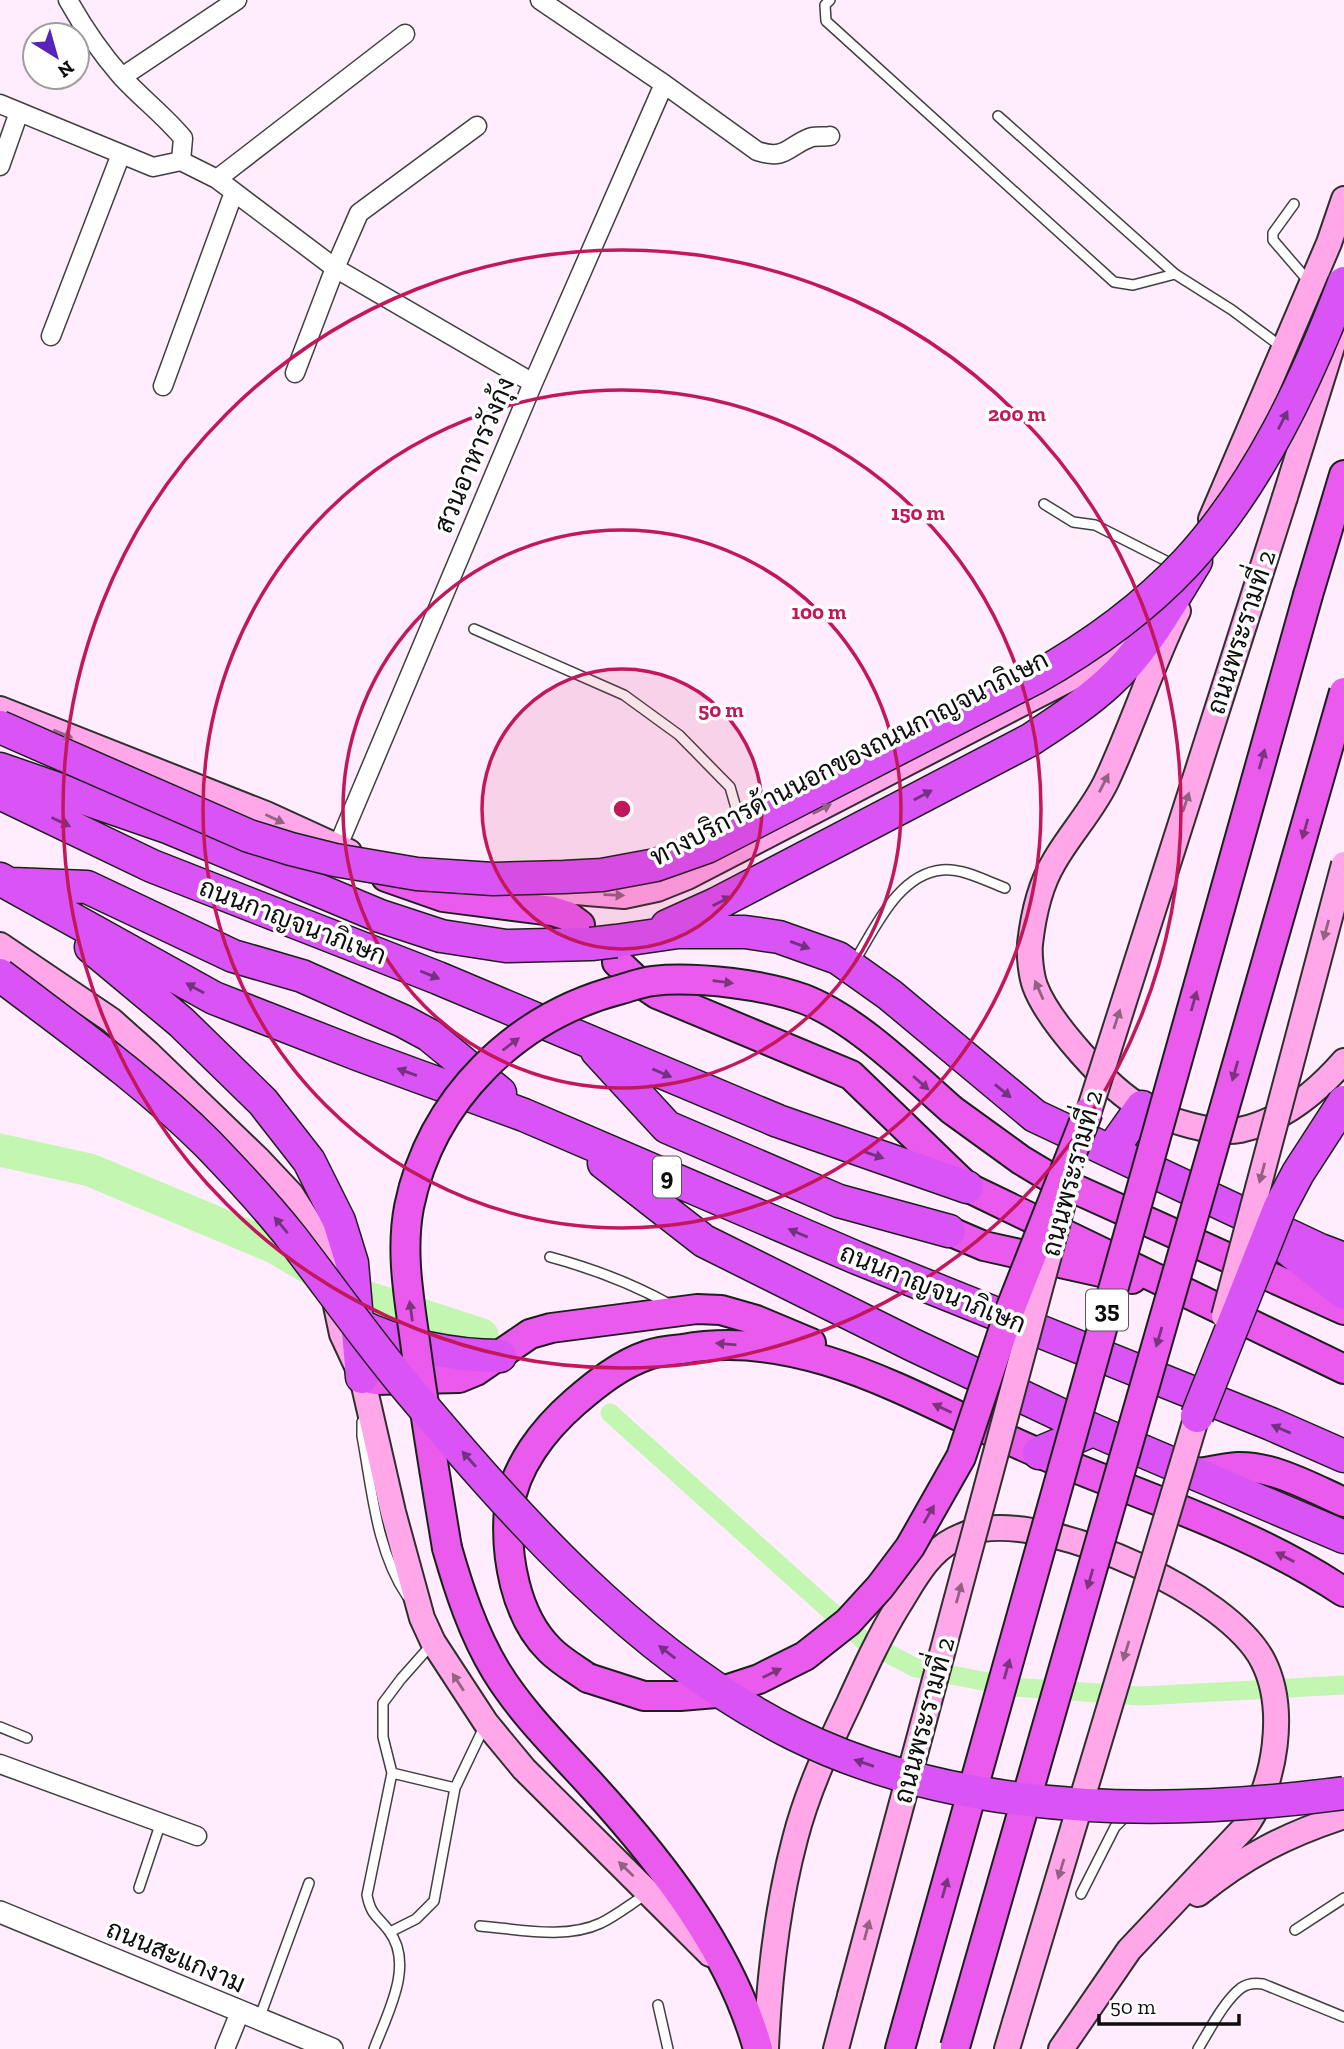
<svg xmlns="http://www.w3.org/2000/svg" width="1344" height="2049" font-family="'Zilla Slab',Sarabun,serif">
<style>
.lines{fill:none;stroke-linecap:round;stroke-linejoin:round}
.canal{stroke:#c2f6b1;stroke-width:19}
.river{stroke:#c2f6b1;stroke-width:33}
.service-casing{stroke:#404040;stroke-width:12}
.minor-casing{stroke:#404040;stroke-width:21}
.tertiary-casing{stroke:#404040;stroke-width:24}
.secondary-casing{stroke:#2f2f2f;stroke-width:28}
.trunk-casing{stroke:#1e1e1e;stroke-width:32}
.motorway-casing{stroke:#1e1e1e;stroke-width:35}
.service{stroke:#fff;stroke-width:9}
.minor{stroke:#fff;stroke-width:18}
.tertiary{stroke:#fff;stroke-width:21}
.secondary{stroke:#ffa7e8;stroke-width:24}
.trunk{stroke:#ea5bed;stroke-width:28}
.motorway{stroke:#da54f5;stroke-width:32}
.secondary-bridge-casing{stroke:#2f2f2f;stroke-width:28;stroke-linecap:butt}
.trunk-bridge-casing{stroke:#1e1e1e;stroke-width:32;stroke-linecap:butt}
.motorway-bridge-casing{stroke:#1e1e1e;stroke-width:35;stroke-linecap:butt}
.secondary-bridge{stroke:#ffa7e8;stroke-width:24}
.trunk-bridge{stroke:#ea5bed;stroke-width:28}
.motorway-bridge{stroke:#da54f5;stroke-width:32}
.oneway{fill:#743081}
.oneway2{fill:#926285}
.oneway3{fill:#7c347d}
.ring{fill:none;stroke:#c2185b;stroke-width:3.5}
.labels{text-anchor:middle;stroke-width:7;stroke-linejoin:round;paint-order:stroke}
.shield{fill:#fff;stroke:#565656;stroke-width:2}
.shield-label{font-size:24px;font-weight:bold;fill:#0d0d0d}
.street-label{font-size:26px;fill:#0d0d0d;stroke:#fff}
.centre{fill:#c2185b;stroke:#fff;stroke-width:3.5}
.ring-label{font-size:21px;text-anchor:middle;font-weight:bold;fill:#c2185b;stroke:#fff;stroke-width:7;stroke-linejoin:round;paint-order:stroke}
</style>
<rect width="100%" height="100%" fill="#ffecfc"/>
<g class="lines">
<path class="canal" d="M 610,1413 L 864,1641 L 916,1668 L 1013,1687 L 1141,1696 L 1344,1685"/>
<path class="river" d="M 0,1150 L 90,1170 L 274,1247 L 353,1293 L 482,1335"/>
<g class="service-casing">
<path id="service" d="M 830,0 L 825,5 L 826,21 L 1114,282 L 1133,285 L 1175,274
M 998,116 L 1175,274 L 1232,310 L 1283,348
M 1294,204 L 1273,233 L 1273,240 L 1310,283
M 1044,504 L 1073,522 L 1095,525 L 1176,566
M 474,629 L 624,695 L 679,735 L 730,787 L 741,825
M 854,962 C 875,929 898,874 942,870 C 963,868 986,881 1005,888
M 550,1257 C 591,1268 631,1283 669,1304
M 362,1422 L 362,1436 C 372,1489 376,1550 407,1596
M 0,1727 L 27,1738
M 392,1773 L 455,1788
M 139,1888 L 161,1822
M 1081,1894 L 1115,1827 L 1127,1815
M 480,1926 C 518,1929 565,1940 601,1923 C 617,1915 632,1903 648,1893
M 1295,1930 L 1344,1898
M 390,1932 L 416,1919 L 434,1901 L 455,1788 L 485,1725
M 658,2005 L 668,2049
M 259,2019 L 309,1883
M 374,2049 C 387,2014 415,1965 389,1931 C 378,1916 371,1916 367,1895 L 392,1773 L 383,1737 L 383,1703 L 401,1679 L 432,1644
M 1198,2049 C 1209,2031 1224,2001 1241,1988 C 1248,1983 1256,1983 1263,1984 L 1344,2017"/>
</g>
<g class="minor-casing">
<path id="minor" d="M 68,0 C 83,27 100,52 121,76 C 141,98 164,115 183,138 L 181,161
M 540,0 L 664,84 L 757,151 C 787,161 788,145 812,137 C 817,136 825,137 830,136
M 122,77 L 237,0
M 0,104 L 153,167 L 181,161 L 217,179 L 335,268 L 533,383
M 0,166 L 19,112
M 217,179 L 405,34
M 51,336 L 121,154
M 295,373 L 335,268 L 359,213 L 477,126
M 163,386 L 234,192
M 337,848 L 533,383 L 664,84
M 0,1764 L 197,1836
M 225,2049 L 240,2012"/>
</g>
<g class="tertiary-casing">
<path id="tertiary" d="M 0,1912 L 332,2049"/>
</g>
<g class="secondary-casing">
<path id="secondary" d="M 1285,497 L 1336,334
M 1211,519 L 1329,243 L 1344,199
M 1178,611 C 1151,667 1132,727 1106,782 C 1092,811 1069,835 1054,862 C 1040,885 1033,917 1030,944 C 1029,955 1031,975 1035,986 C 1048,1021 1109,1090 1143,1108 C 1167,1120 1213,1135 1240,1130 C 1281,1121 1317,1092 1344,1061
M 0,709 L 266,814 L 349,852
M 539,889 L 624,896 L 657,889 L 687,877 L 1075,676 L 1109,653 L 1143,618
M 0,945 L 111,1020 L 148,1053 L 259,1160 L 291,1194 L 315,1232 L 327,1263 L 342,1334 L 362,1377 L 393,1512 L 422,1618 L 433,1642 L 486,1723 L 524,1769 L 710,1954
M 1198,1894 C 1245,1856 1286,1835 1344,1816
M 766,2049 C 769,1979 777,1907 795,1839 C 807,1792 828,1747 849,1703 C 864,1670 879,1637 898,1606 C 912,1584 927,1553 953,1540 C 961,1536 974,1531 983,1529 C 1058,1518 1228,1593 1263,1661 C 1287,1708 1276,1785 1245,1827 L 1129,1950 L 1061,2049
M 836,2049 L 850,1996
M 1007,2049 L 1015,2022"/>
</g>
<g class="trunk-casing">
<path id="trunk" d="M 1308,595 L 1344,475
M 386,877 L 443,897 L 552,911 L 568,916 L 580,925
M 617,962 L 635,979 L 657,994 L 851,1075 L 967,1187 L 1344,1369
M 952,1110 L 1021,1160 L 1051,1178 L 1344,1310
M 949,1231 L 984,1246 L 1132,1279
M 362,1377 L 376,1380 L 459,1378 L 476,1371 L 530,1334 L 551,1328 L 697,1309 L 721,1310 L 756,1320 L 811,1343
M 1199,1473 C 1212,1471 1225,1468 1238,1467 C 1274,1466 1312,1488 1344,1502
M 447,1548 C 459,1590 473,1633 496,1671 C 523,1715 561,1751 595,1789 C 662,1863 731,1951 758,2049
M 588,1678 C 575,1669 561,1661 550,1650 C 515,1616 505,1555 509,1509 C 514,1467 544,1429 575,1402 C 597,1383 621,1364 648,1355 C 659,1351 672,1350 683,1349 C 811,1326 928,1407 1041,1454 C 1143,1497 1251,1530 1344,1592
M 900,2049 L 907,2024"/>
</g>
<g class="motorway-casing">
<path id="motorway" d="M 0,769 L 170,828 L 380,916 L 441,936 L 506,946 L 591,944
M 0,793 L 152,866 L 438,978 L 778,1121 L 967,1187
M 0,879 L 214,998 L 360,1055 L 524,1115 L 857,1258 L 1271,1424 L 1344,1456
M 12,884 L 87,887 L 233,956 L 302,976 L 403,1021 L 429,1035 L 500,1093
M 667,926 L 716,904 L 1030,740 C 1057,722 1084,705 1108,683 C 1145,650 1170,603 1196,561
M 616,941 L 678,932 L 745,932 L 779,937 L 838,958 L 890,995 L 1035,1116 L 1320,1250 L 1344,1259
M 91,947 L 181,1022 L 263,1102 L 309,1161 L 339,1221 L 352,1263 L 362,1377
M 597,1051 L 667,1127 L 839,1201 L 949,1231
M 1111,1151 L 1142,1107
M 604,1163 L 704,1241 L 913,1345 L 1093,1430 L 1344,1537
M 1284,1246 L 1344,1293
M 357,1324 C 397,1345 455,1356 500,1356
M 1039,1453 L 1093,1430"/>
</g>
<use href="#service" class="service"/>
<use href="#minor" class="minor"/>
<use href="#tertiary" class="tertiary"/>
<use href="#secondary" class="secondary"/>
<use href="#trunk" class="trunk"/>
<use href="#motorway" class="motorway"/>
<g class="secondary-bridge-casing">
<path id="secondary-bridge" d="M 1083,1130 L 1285,497
M 1224,1316 L 1344,864
M 850,1996 L 1063,1203
M 1015,2022 L 1202,1399"/>
</g>
<g class="trunk-bridge-casing">
<path id="trunk-bridge" d="M 447,1548 C 436,1482 425,1415 416,1349 C 410,1302 400,1255 409,1207 C 431,1099 516,1016 622,989 C 632,986 643,982 653,981 C 679,978 706,980 732,983 C 756,986 782,991 804,999 C 856,1019 910,1073 952,1110
M 588,1678 L 644,1696 L 680,1696 L 716,1693 L 759,1679 L 805,1656 L 848,1622 L 880,1587 L 910,1547 L 961,1457 L 1010,1310 L 1088,1112
M 907,2024 L 1308,595
M 955,2047 L 1344,692"/>
</g>
<g class="motorway-bridge-casing">
<path id="motorway-bridge" d="M 0,727 L 249,836 L 291,849 L 335,860 L 417,874 L 493,879 L 564,877 L 602,875 L 656,865 L 707,847 L 1035,678 C 1090,647 1142,610 1186,563 C 1259,484 1306,382 1344,283
M 591,944 L 616,941
M 0,975 C 71,1029 145,1081 208,1144 C 237,1174 266,1205 292,1238 C 329,1286 365,1337 404,1384 C 515,1516 636,1655 794,1734 C 960,1816 1164,1817 1344,1793
M 1197,1416 L 1280,1207 L 1298,1173 L 1344,1102"/>
</g>
<use href="#secondary-bridge" class="secondary-bridge"/>
<use href="#trunk-bridge" class="trunk-bridge"/>
<use href="#motorway-bridge" class="motorway-bridge"/>
</g>
<defs><path id="oneway-solid" d="M-6-.8H1V-3.2L6.5 0L1 3.2V.8H-6Z" transform="scale(1.75)"/></defs>
<g class="oneway">
<use href="#oneway-solid" transform="translate(1283 420) rotate(-63)"/>
<use href="#oneway-solid" transform="translate(923 795) rotate(-28)"/>
<use href="#oneway-solid" transform="translate(61 822) rotate(26)"/>
<use href="#oneway-solid" transform="translate(722 901) rotate(-27)"/>
<use href="#oneway-solid" transform="translate(800 945) rotate(20)"/>
<use href="#oneway-solid" transform="translate(430 975) rotate(22)"/>
<use href="#oneway-solid" transform="translate(195 988) rotate(-151)"/>
<use href="#oneway-solid" transform="translate(407 1072) rotate(-160)"/>
<use href="#oneway-solid" transform="translate(662 1073) rotate(23)"/>
<use href="#oneway-solid" transform="translate(1003 1091) rotate(39)"/>
<use href="#oneway-solid" transform="translate(874 1155) rotate(19)"/>
<use href="#oneway-solid" transform="translate(281 1225) rotate(-130)"/>
<use href="#oneway-solid" transform="translate(798 1233) rotate(-157)"/>
<use href="#oneway-solid" transform="translate(1281 1429) rotate(-157)"/>
<use href="#oneway-solid" transform="translate(469 1459) rotate(-132)"/>
<use href="#oneway-solid" transform="translate(667 1652) rotate(-142)"/>
<use href="#oneway-solid" transform="translate(864 1763) rotate(-161)"/>
</g>
<g class="oneway2">
<use href="#oneway-solid" transform="translate(63 734) rotate(22)"/>
<use href="#oneway-solid" transform="translate(1104 783) rotate(-63)"/>
<use href="#oneway-solid" transform="translate(1186 802) rotate(-72)"/>
<use href="#oneway-solid" transform="translate(822 809) rotate(-27)"/>
<use href="#oneway-solid" transform="translate(275 819) rotate(25)"/>
<use href="#oneway-solid" transform="translate(614 895) rotate(2)"/>
<use href="#oneway-solid" transform="translate(1326 930) rotate(105)"/>
<use href="#oneway-solid" transform="translate(1039 990) rotate(-114)"/>
<use href="#oneway-solid" transform="translate(1117 1019) rotate(-72)"/>
<use href="#oneway-solid" transform="translate(1262 1173) rotate(105)"/>
<use href="#oneway-solid" transform="translate(959 1593) rotate(-75)"/>
<use href="#oneway-solid" transform="translate(1126 1651) rotate(107)"/>
<use href="#oneway-solid" transform="translate(458 1682) rotate(-123)"/>
<use href="#oneway-solid" transform="translate(626 1869) rotate(-136)"/>
<use href="#oneway-solid" transform="translate(1061 1869) rotate(107)"/>
<use href="#oneway-solid" transform="translate(867 1930) rotate(-75)"/>
</g>
<g class="oneway3">
<use href="#oneway-solid" transform="translate(1262 759) rotate(-74)"/>
<use href="#oneway-solid" transform="translate(1305 829) rotate(106)"/>
<use href="#oneway-solid" transform="translate(723 982) rotate(7)"/>
<use href="#oneway-solid" transform="translate(1194 1001) rotate(-74)"/>
<use href="#oneway-solid" transform="translate(511 1044) rotate(-37)"/>
<use href="#oneway-solid" transform="translate(1235 1071) rotate(106)"/>
<use href="#oneway-solid" transform="translate(921 1083) rotate(41)"/>
<use href="#oneway-solid" transform="translate(411 1311) rotate(-98)"/>
<use href="#oneway-solid" transform="translate(1159 1337) rotate(106)"/>
<use href="#oneway-solid" transform="translate(726 1344) rotate(-175)"/>
<use href="#oneway-solid" transform="translate(942 1408) rotate(-155)"/>
<use href="#oneway-solid" transform="translate(929 1514) rotate(-60)"/>
<use href="#oneway-solid" transform="translate(1285 1557) rotate(-153)"/>
<use href="#oneway-solid" transform="translate(1090 1579) rotate(106)"/>
<use href="#oneway-solid" transform="translate(1007 1669) rotate(-74)"/>
<use href="#oneway-solid" transform="translate(772 1673) rotate(-26)"/>
<use href="#oneway-solid" transform="translate(945 1888) rotate(-74)"/>
</g>
<circle cx="622" cy="809" r="140" fill="#c2185b" fill-opacity=".12"/>
<g class="ring">
<circle cx="622" cy="809" r="140"/>
<circle cx="622" cy="809" r="279"/>
<circle cx="622" cy="809" r="419"/>
<circle cx="622" cy="809" r="559"/>
</g>
<g class="labels">
<g class="shield">
<rect x="653" y="1156.5" width="28" height="41" rx="5"/>
<rect x="1086" y="1289.5" width="42" height="41" rx="5"/>
</g>
<g class="shield-label">
<text x="667" y="1185">9</text>
<text x="1107" y="1318">35</text>
</g>
<g class="street-label">
<text transform="translate(474 455) rotate(-67)" y="9">สวนอาหารวังกุ้ง</text>
<text transform="translate(1241 632) rotate(-72)" y="9">ถนนพระรามที่ 2</text>
<text transform="translate(849 758) rotate(-27)" y="9">ทางบริการด้านนอกของถนนกาญจนาภิเษก</text>
<text transform="translate(293 921) rotate(21)" y="9">ถนนกาญจนาภิเษก</text>
<text transform="translate(1072 1173) rotate(-75)" y="9">ถนนพระรามที่ 2</text>
<text transform="translate(933 1288) rotate(22)" y="9">ถนนกาญจนาภิเษก</text>
<text transform="translate(924 1720) rotate(-75)" y="9">ถนนพระรามที่ 2</text>
<text transform="translate(176 1956) rotate(23)" y="9">ถนนสะแกงาม</text>
</g>
</g>
<circle cx="622" cy="809" r="10" class="centre"/>
<g class="ring-label">
<text x="1017" y="421">200 m</text>
<text x="918" y="520">150 m</text>
<text x="819" y="619">100 m</text>
<text x="721" y="717">50 m</text>
</g>
<g transform="translate(56 56) rotate(143)"><circle r="33" fill="#ffffff" stroke="#9e9e9e" stroke-width="2"/>
<path d="M0-5L12 26L0 18L-12 26Z" fill="#5624bd"/>
<text y="-10" font-size="19" font-weight="bold" text-anchor="middle" fill="#0d0d0d">N</text>
</g>
<path d="M1099 2014v10h140v-10" fill="none" stroke="#0d0d0d" stroke-width="3.5"/>
<text x="1110" y="2014" font-size="21" fill="#0d0d0d" stroke="#ffffff" stroke-width="5" paint-order="stroke">50 m</text>
</svg>
